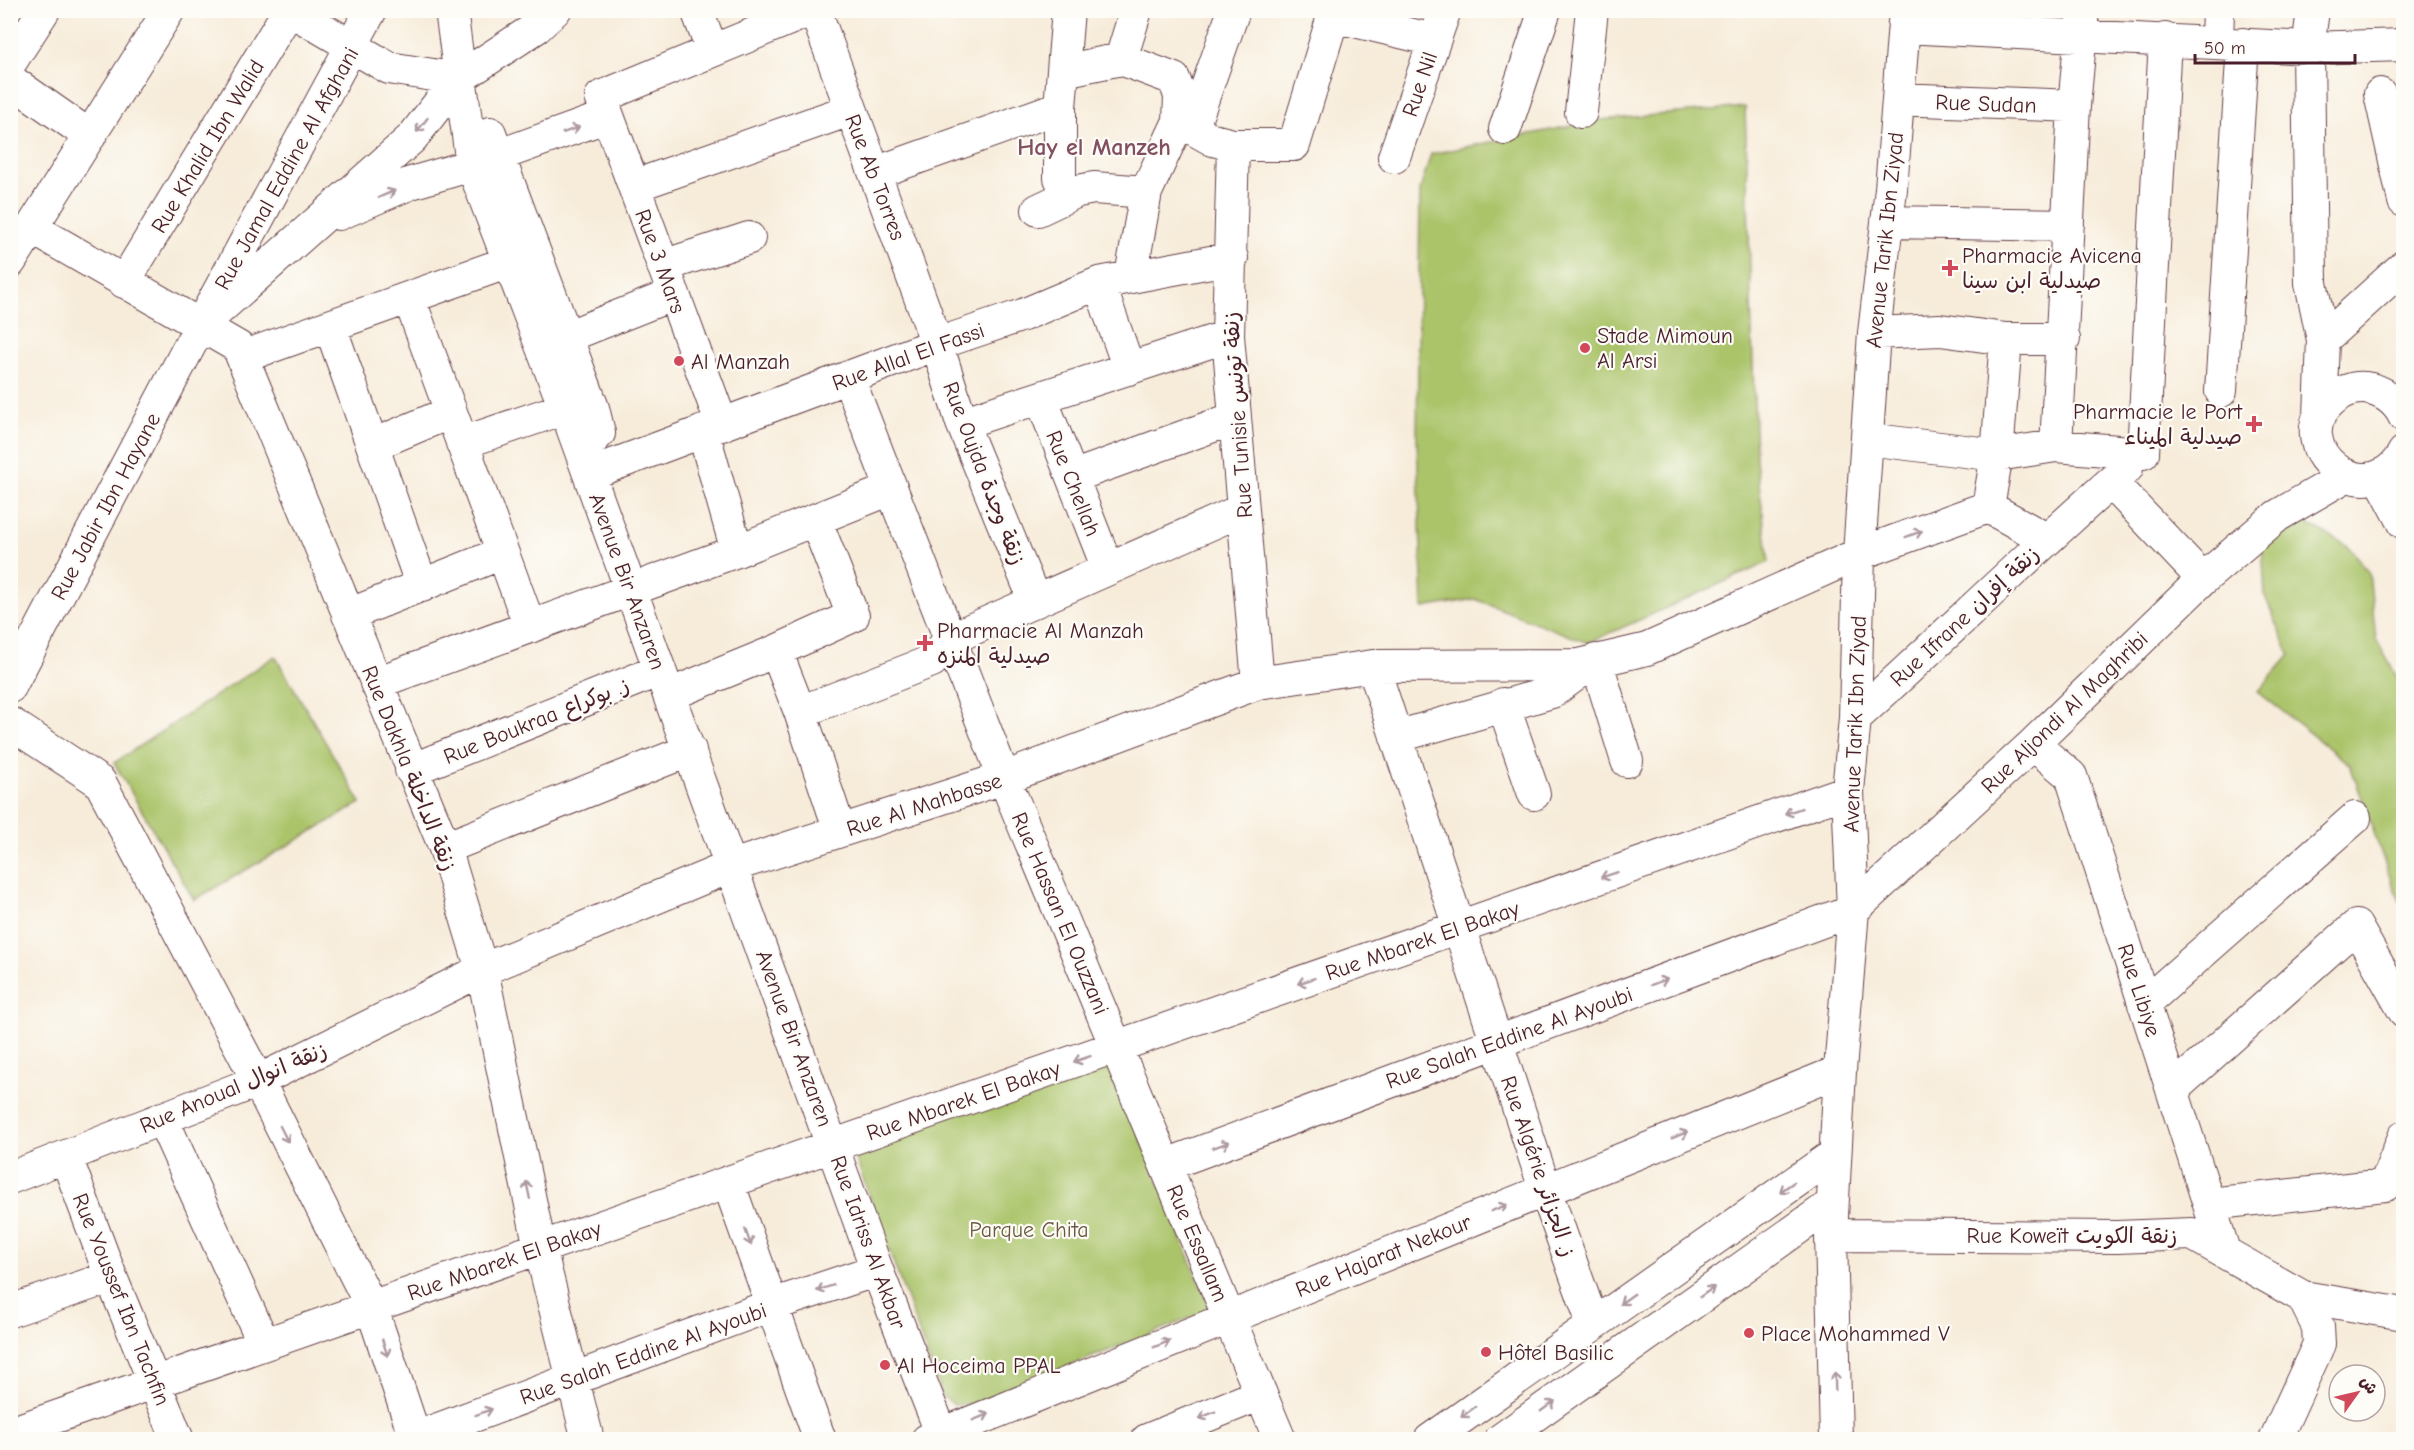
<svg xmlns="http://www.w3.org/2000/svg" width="2414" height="1450" font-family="'Comic Neue','Playpen Sans Arabic',sans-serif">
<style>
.green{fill:#abc46a;stroke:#7a724a;stroke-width:1.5}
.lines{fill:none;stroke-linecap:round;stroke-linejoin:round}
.minor-casing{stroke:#643e45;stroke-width:34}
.minor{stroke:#fff;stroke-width:32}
.oneway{stroke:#ae9aa0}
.poi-dot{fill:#d1495b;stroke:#fdfcf7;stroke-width:2}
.labels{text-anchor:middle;stroke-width:4.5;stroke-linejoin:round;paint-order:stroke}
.street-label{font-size:22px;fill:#4a1f2b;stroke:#fdfcf7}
.poi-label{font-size:22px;fill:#4a1f2b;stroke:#fdfcf7;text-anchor:start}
.park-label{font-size:22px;fill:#6c5941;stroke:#fdfcf7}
.neighbourhood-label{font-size:24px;font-weight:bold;fill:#814f61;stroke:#fdfcf7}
</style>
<rect width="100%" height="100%" fill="#fdfcf7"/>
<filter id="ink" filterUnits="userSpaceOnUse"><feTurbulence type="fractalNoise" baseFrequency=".0167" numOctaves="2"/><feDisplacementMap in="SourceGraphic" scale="12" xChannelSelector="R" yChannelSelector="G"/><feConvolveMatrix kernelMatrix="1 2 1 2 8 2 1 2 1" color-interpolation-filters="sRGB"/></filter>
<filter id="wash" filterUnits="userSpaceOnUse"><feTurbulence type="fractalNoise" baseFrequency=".008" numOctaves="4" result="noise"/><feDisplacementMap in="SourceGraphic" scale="24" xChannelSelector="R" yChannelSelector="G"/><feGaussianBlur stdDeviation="1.35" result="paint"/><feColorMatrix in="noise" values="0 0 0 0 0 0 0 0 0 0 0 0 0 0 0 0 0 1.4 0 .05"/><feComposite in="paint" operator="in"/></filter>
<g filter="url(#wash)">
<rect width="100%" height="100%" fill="#f7ecda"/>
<path class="green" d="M 1745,107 L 1756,460 L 1769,562 L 1588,643 L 1475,599 L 1423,608 L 1417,439 L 1420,190 L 1431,154 L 1600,120 Z
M 2294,517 L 2347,545 L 2369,572 L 2376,639 L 2403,688 L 2403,907 L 2393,886 L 2350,765 L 2258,692 L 2290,655 L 2265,596 L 2262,542 Z
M 275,656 L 361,803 L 194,900 L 114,763 Z
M 1104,1048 L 1211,1310 L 973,1404 L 955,1405 L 942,1396 L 853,1151 Z"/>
</g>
<g filter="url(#ink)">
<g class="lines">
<g class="minor-casing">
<path id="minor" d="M 290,10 L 389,68 L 458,79
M 451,10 L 472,165 L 565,408 L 877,1270 L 944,1440
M 697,10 L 712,50
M 815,10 L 937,344 L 962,423 L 1035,601
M 2313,10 L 2308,48 L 2311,283 L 2323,340 L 2320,416
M 1333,16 L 1434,40
M 1904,27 L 2308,48 L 2404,45
M 2217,42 L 2218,10
M 1121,59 L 1136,10
M 10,63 L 44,10
M 1063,71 L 1121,59 L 1174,79 L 1180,96 L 1179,121 L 1213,140 L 1233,145 L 1294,145 L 1335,10
M 10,80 L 90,136
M 2380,94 L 2404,201
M 1898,99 L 2074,106
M 1581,112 L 1592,10
M 1193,127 L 1234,10
M 1505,129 L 1545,10
M 490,133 L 593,408 L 599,433 L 593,439 L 579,445
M 1233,145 L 1228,336 L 1258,683
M 1394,157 L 1445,10
M 875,173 L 1060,107
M 634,186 L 850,110
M 1068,195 L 1060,178 L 1060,107 L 1068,10
M 1038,210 L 1078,191 L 1094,188 L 1146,192
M 339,214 L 411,183 L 472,165 L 608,116
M 1887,222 L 2068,225
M 32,228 L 238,347 L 445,848 L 482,970 L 540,1248 L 588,1440
M 10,262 L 169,10
M 663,266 L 749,238
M 1131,276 L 1146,192 L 1179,121
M 124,282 L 289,10
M 1099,283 L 1129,369
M 409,298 L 530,627
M 216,312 L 412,138 L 458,79 L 537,27 L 555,10
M 330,326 L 422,586
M 1874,333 L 1940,330 L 2006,339 L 2064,339
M 566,337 L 674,294
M 2323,340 L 2404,266
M 242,357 L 509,262
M 848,377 L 1004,778 L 1280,1440
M 2221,391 L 2243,44
M 1041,398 L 1108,569
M 2404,416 C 2397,401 2382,390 2365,388 C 2352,387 2341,392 2331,401 C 2281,445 2367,519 2404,452
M 962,423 L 1228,336
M 722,425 L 601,97 L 811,10
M 703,431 L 737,551
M 1867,439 L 1997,455 L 2056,446 L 2143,453
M 462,443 L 565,408
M 373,445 L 451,412
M 2056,446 L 2074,106 L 2083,10
M 2143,453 L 2165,39
M 2127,468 L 2111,482 L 2203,579
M 589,474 L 937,344 L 1023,315 L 1099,283 L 1232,258
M 2379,476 L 2404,523
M 1072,477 L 1235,418
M 1988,507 L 1997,455 L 2006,339
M 816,521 L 853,616 L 776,651 L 800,712 L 840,831
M 348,615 L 502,553
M 1373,666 L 1545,1189 L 1593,1324
M 376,683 L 737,551 L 891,489
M 10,687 L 200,326 L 371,10
M 669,695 L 776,651
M 1503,704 L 1534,794
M 800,712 L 932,661 L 950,639 L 1242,510
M 1855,718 C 1941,640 2024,559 2111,482
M 10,723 L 100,782 L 258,1081 L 371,1306 L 415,1437
M 1396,737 L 1552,692 L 1596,660 L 1627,761
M 2033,744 L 2071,776 L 2224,1251
M 411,770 L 660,670
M 445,848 L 690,750
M 2144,1004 L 2355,818
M 2172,1090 L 2356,926 L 2404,1011
M 162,1118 L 264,1344
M 66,1157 L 111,1277 L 178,1440
M 1166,1165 L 1853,910 L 2033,744 L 2203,579 L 2277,516 L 2346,476
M 10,1178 L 258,1081 L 482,970 L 732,866 L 1004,778 L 1258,683 L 1373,666 L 1579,665 L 1647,649 L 1859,554 L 1988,507 L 2046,539
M 728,1182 L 820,1440
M 2209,1204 L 2385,1185 L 2404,1137
M 1831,1235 L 2117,1237 L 2192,1234 L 2303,1297 L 2404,1314
M 10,1311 L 111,1277
M 10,1433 L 1848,791
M 409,1440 L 772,1305 L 877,1270
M 927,1440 L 1840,1071
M 1147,1440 L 1261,1394
M 1430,1440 L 1835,1154
M 1500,1440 L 1832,1204
M 1836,1440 L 1831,1235 L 1840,1071 L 1853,910 L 1848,791 L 1855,718 L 1859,554 L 1874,333 L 1891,189 L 1905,10
M 2275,1440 L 2319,1344 L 2318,1327 L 2303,1297"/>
</g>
<use href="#minor" class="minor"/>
</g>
<defs><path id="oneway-shaft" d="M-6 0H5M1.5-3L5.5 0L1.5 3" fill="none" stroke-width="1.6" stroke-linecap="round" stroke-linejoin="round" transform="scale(1.5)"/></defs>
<g class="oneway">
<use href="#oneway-shaft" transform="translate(422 125) rotate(128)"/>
<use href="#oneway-shaft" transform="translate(571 130) rotate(-20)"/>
<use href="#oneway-shaft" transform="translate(387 194) rotate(-24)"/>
<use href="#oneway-shaft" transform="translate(1914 534) rotate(-20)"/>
<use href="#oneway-shaft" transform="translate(1793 811) rotate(161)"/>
<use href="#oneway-shaft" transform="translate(1609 875) rotate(161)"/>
<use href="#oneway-shaft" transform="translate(1306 981) rotate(161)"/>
<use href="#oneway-shaft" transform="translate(1659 982) rotate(-20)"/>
<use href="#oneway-shaft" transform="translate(1082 1059) rotate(161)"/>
<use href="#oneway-shaft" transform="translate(284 1134) rotate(63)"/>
<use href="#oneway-shaft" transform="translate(1680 1135) rotate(-22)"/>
<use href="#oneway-shaft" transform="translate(1221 1145) rotate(-20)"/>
<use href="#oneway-shaft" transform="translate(1787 1187) rotate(145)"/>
<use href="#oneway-shaft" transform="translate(528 1190) rotate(-102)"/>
<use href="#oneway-shaft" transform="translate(1499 1208) rotate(-22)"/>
<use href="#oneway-shaft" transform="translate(748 1237) rotate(70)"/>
<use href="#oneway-shaft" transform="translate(825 1288) rotate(161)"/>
<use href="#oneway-shaft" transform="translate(1707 1292) rotate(-35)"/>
<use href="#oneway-shaft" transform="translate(1627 1299) rotate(145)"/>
<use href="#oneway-shaft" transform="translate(1162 1344) rotate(-22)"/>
<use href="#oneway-shaft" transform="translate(385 1348) rotate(72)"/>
<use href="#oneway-shaft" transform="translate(1835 1381) rotate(-92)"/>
<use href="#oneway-shaft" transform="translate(1548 1406) rotate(-36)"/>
<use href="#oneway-shaft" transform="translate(484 1412) rotate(-20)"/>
<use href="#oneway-shaft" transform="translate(1468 1412) rotate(144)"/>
<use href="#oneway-shaft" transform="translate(1207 1415) rotate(158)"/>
<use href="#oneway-shaft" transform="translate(981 1417) rotate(-22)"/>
</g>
</g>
<g class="poi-dot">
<path d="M1947 259h6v6h6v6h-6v6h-6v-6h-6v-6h6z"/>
<circle cx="1585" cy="348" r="6"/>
<circle cx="679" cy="361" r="6"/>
<path d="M2251 415h6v6h6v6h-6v6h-6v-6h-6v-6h6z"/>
<path d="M922 634h6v6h6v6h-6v6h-6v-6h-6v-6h6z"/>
<circle cx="1749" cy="1333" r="6"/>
<circle cx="1486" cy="1352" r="6"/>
<circle cx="885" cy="1365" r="6"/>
</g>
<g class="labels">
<g class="street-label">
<text transform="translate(1419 84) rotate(-71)" y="8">Rue Nil</text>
<text transform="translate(1986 103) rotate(2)" y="8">Rue Sudan</text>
<text transform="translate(207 146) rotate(-59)" y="8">Rue Khalid Ibn Walid</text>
<text transform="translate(286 168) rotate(-61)" y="8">Rue Jamal Eddine Al Afghani</text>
<text transform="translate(876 177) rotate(69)" y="8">Rue Ab Torres</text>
<text transform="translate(1884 240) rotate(-84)" y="8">Avenue Tarik Ibn Ziyad</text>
<text transform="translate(661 261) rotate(70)" y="8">Rue 3 Mars</text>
<text transform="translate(908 356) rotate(-20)" y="8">Rue Allal El Fassi</text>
<text transform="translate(1237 415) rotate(-94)" y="8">Rue Tunisie زنقة تونس</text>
<text transform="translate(985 473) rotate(69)" y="8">Rue Oujda زنقة وجدة</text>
<text transform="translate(1074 483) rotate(68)" y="8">Rue Chellah</text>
<text transform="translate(105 506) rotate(-62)" y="8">Rue Jabir Ibn Hayane</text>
<text transform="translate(628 581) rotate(70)" y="8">Avenue Bir Anzaren</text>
<text transform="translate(1964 616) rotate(-43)" y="8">Rue Ifrane زنقة إفران</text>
<text transform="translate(2064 712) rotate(-44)" y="8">Rue Aljondi Al Maghribi</text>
<text transform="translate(536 720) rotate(-22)" y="8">Rue Boukraa ز. بوكراع</text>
<text transform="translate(1854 724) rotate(-88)" y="8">Avenue Tarik Ibn Ziyad</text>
<text transform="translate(410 768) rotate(68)" y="8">Rue Dakhla زنقة الداخلة</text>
<text transform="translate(924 804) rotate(-18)" y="8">Rue Al Mahbasse</text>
<text transform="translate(1061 913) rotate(67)" y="8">Rue Hassan El Ouzzani</text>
<text transform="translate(1422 940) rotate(-19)" y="8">Rue Mbarek El Bakay</text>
<text transform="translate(2140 990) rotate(72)" y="8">Rue Libiye</text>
<text transform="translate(1509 1037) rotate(-20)" y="8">Rue Salah Eddine Al Ayoubi</text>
<text transform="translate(795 1038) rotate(70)" y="8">Avenue Bir Anzaren</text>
<text transform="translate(233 1087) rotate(-23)" y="8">Rue Anoual زنقة انوال</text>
<text transform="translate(963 1100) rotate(-19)" y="8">Rue Mbarek El Bakay</text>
<text transform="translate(1539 1166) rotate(71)" y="8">Rue Algérie ز. الجزائر</text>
<text x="2072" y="1243">Rue Koweït زنقة الكويت</text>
<text transform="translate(869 1242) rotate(70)" y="8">Rue Idriss Al Akbar</text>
<text transform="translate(1198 1243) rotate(67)" y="8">Rue Essallam</text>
<text transform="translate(1383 1255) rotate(-22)" y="8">Rue Hajarat Nekour</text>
<text transform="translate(504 1260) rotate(-19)" y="8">Rue Mbarek El Bakay</text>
<text transform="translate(122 1299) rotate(68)" y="8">Rue Youssef Ibn Tachfin</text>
<text transform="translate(643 1353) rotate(-20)" y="8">Rue Salah Eddine Al Ayoubi</text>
</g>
<g class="poi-label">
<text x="1962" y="263">Pharmacie Avicena<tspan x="1962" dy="25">صيدلية ابن سينا</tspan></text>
<text x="1597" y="343">Stade Mimoun<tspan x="1597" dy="25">Al Arsi</tspan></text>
<text x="691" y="369">Al Manzah</text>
<text x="2242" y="419" text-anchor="end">Pharmacie le Port<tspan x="2242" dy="25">صيدلية الميناء</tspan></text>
<text x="937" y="638">Pharmacie Al Manzah<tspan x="937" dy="25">صيدلية المنزه</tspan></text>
<text x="1761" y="1341">Place Mohammed V</text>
<text x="1498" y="1360">Hôtel Basilic</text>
<text x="897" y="1373">Al Hoceima PPAL</text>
</g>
<g class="park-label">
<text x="1029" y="1237">Parque Chita</text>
</g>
<g class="neighbourhood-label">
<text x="1094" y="155">Hay el Manzeh</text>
</g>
</g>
<rect width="2414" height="1450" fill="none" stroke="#fdfcf7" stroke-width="36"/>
<g transform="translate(2357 1393) rotate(56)"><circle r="28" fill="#fdfcf7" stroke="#b5a4a5" stroke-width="1.5"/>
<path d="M0-4.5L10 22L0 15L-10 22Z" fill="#d1495b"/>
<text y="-9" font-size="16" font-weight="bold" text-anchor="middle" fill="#4a1f2b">ش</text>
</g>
<path d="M2195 54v9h160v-9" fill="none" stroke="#4a1f2b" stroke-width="3"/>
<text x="2204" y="54" font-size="18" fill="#4a1f2b" stroke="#fdfcf7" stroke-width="4.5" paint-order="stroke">50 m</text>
</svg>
